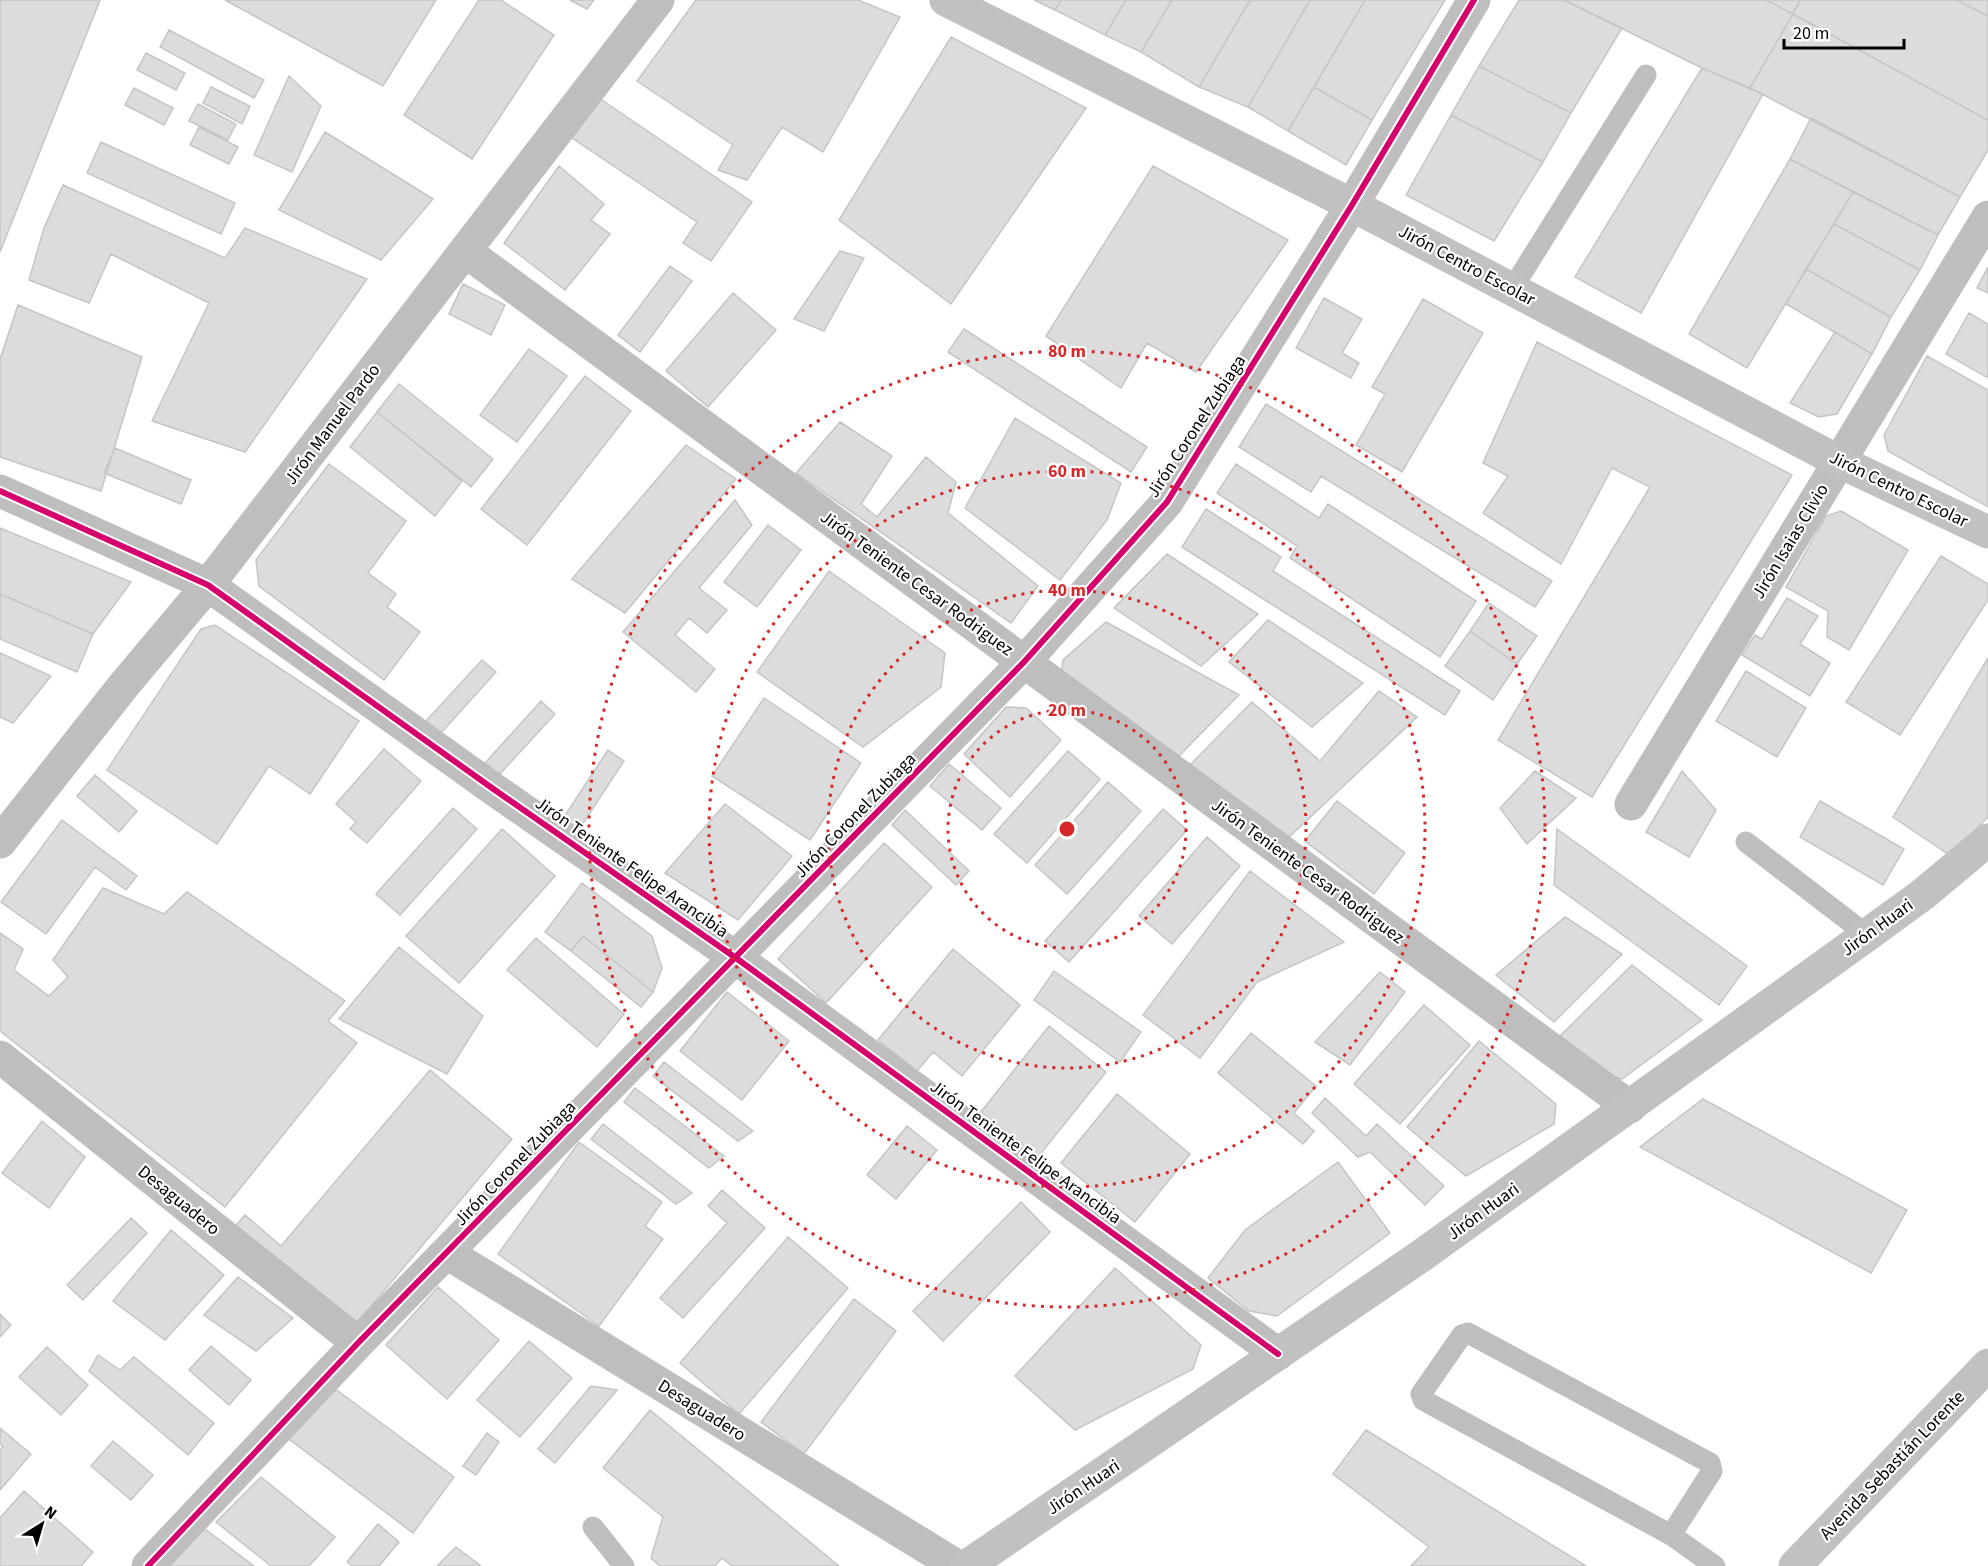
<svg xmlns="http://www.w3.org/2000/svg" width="1988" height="1566" font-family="'Source Sans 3',sans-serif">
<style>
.building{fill:#dcdcdc;stroke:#c5c5c5;stroke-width:1.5}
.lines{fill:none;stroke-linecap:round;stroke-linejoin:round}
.lane{stroke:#bebebe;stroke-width:21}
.street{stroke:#bebebe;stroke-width:33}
.secondary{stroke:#c1c1c1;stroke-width:33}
.cycleway-casing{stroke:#fff;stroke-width:10}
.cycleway{stroke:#d6006c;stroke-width:6}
.ring{fill:none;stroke:#d62828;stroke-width:3;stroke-dasharray:3 6}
.labels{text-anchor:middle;stroke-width:4.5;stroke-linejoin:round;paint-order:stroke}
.street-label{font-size:18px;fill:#000;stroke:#fff}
.centre{fill:#d62828;stroke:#fff;stroke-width:3}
.ring-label{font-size:18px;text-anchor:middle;font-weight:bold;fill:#d62828;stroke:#fff;stroke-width:4.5;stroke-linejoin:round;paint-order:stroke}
</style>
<rect width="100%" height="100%" fill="#fff"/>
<path class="building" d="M 0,0 L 100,0 L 0,252 Z
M 225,0 L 436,0 L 383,86 Z
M 479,0 L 501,0 L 554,35 L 472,159 L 404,115 Z
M 570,0 L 594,0 L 587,9 Z
M 696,0 L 858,0 L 900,17 L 823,152 L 782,127 L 747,180 L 718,170 L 733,145 L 637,81 Z
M 1034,0 L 1061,0 L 1055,10 Z
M 1061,0 L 1126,0 L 1105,35 L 1055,10 Z
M 1126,0 L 1172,0 L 1141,52 L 1105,35 Z
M 1172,0 L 1250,0 L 1199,87 L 1141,52 Z
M 1250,0 L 1310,0 L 1248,107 L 1199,87 Z
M 1310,0 L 1365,0 L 1288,131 L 1248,107 Z
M 1365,0 L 1445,0 L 1372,120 L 1314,87 Z
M 1519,0 L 1564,0 L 1622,28 L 1571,113 L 1479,66 Z
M 1564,0 L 1766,0 L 1793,14 L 1750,88 L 1702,68 Z
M 1766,0 L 1800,0 L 1793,14 Z
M 1800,0 L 1957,0 L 1988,16 L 1988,120 L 1793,14 Z
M 1957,0 L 1988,0 L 1988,16 Z
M 1793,14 L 1988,120 L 1988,150 L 1960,197 L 1750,88 Z
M 169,30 L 264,80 L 254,98 L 160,47 Z
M 951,37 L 1086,108 L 951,304 L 839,220 Z
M 146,53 L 185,73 L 176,90 L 137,70 Z
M 1479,66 L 1571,113 L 1543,162 L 1451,115 Z
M 1702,68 L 1763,94 L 1641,313 L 1575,277 Z
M 289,76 L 321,106 L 292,172 L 254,155 Z
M 211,87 L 250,106 L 242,124 L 203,103 Z
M 1314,87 L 1372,120 L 1346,165 L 1288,131 Z
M 134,88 L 173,108 L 164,125 L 125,105 Z
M 599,98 L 752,202 L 711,261 L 683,243 L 697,222 L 572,138 Z
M 198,104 L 236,124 L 228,140 L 189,121 Z
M 1451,115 L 1543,162 L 1494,241 L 1406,195 Z
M 1811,118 L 1960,197 L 1938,235 L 1790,159 Z
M 199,127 L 238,147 L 229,164 L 190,145 Z
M 325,132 L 433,199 L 381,260 L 279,210 Z
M 101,142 L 235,203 L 221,234 L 87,173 Z
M 1790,159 L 1853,192 L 1747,368 L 1689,334 Z
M 559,166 L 604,204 L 591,220 L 610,234 L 565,290 L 504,243 Z
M 1153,166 L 1288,240 L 1196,372 L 1147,343 L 1121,388 L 1046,336 Z
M 63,185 L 225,258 L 245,228 L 367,279 L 245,452 L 152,421 L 209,303 L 111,254 L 89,303 L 29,280 L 44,228 Z
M 1853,192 L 1938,235 L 1920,270 L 1834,224 Z
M 1834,224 L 1920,270 L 1891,317 L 1806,269 Z
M 840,251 L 864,258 L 824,331 L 794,319 Z
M 670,266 L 692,281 L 640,352 L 618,335 Z
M 1988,267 L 1988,293 L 1977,288 Z
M 1806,269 L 1891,317 L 1872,354 L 1786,304 Z
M 463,284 L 505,305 L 491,335 L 449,314 Z
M 733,293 L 776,330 L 708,407 L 666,371 Z
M 1324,298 L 1362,319 L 1342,353 L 1359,363 L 1351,378 L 1296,348 Z
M 1423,299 L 1483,333 L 1402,472 L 1356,445 L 1385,394 L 1372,387 Z
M 18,305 L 142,357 L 101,491 L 0,457 L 0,359 Z
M 1969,313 L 1988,324 L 1988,378 L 1946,354 Z
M 964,329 L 1147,447 L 1131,472 L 948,352 Z
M 1835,332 L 1872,354 L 1837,414 L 1819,417 L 1790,403 Z
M 1537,342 L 1792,475 L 1592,797 L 1498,740 L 1650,487 L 1612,468 L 1561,564 L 1483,513 L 1508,476 L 1483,463 Z
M 529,349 L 567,376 L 517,442 L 480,415 Z
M 1927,356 L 1988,390 L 1988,507 L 1888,451 L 1884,435 Z
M 585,376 L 631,411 L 527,545 L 481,509 Z
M 399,384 L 493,459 L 471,487 L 377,412 Z
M 1266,404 L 1552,581 L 1535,607 L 1321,476 L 1311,492 L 1239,447 Z
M 377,412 L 462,481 L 435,516 L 350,447 Z
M 1015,418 L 1121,483 L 1107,520 L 1060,580 L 965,508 Z
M 840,422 L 892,456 L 861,504 L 877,517 L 926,457 L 956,482 L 948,513 L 1038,586 L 1011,623 L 796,473 Z
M 686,445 L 736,479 L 625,613 L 572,579 Z
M 115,448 L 191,480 L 181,504 L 104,473 Z
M 329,464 L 406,521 L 368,573 L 396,594 L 387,607 L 420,632 L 384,680 L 259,586 L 256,560 Z
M 1236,464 L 1319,518 L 1328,504 L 1476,601 L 1440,657 L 1290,558 L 1297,546 L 1217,493 Z
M 735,500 L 752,525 L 699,588 L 727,610 L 707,633 L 689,618 L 675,635 L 715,669 L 696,692 L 623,632 Z
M 1206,509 L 1281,557 L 1273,571 L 1460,691 L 1445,715 L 1182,547 Z
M 1841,511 L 1908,550 L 1849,650 L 1827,637 L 1828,611 L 1786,587 L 1826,516 Z
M 768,525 L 801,550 L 757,607 L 724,582 Z
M 0,528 L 131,582 L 93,634 L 0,594 Z
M 1167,554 L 1258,614 L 1201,666 L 1114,608 Z
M 1941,556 L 1988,584 L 1988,600 L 1900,735 L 1846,702 Z
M 829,571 L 945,653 L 941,687 L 863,747 L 757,672 Z
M 0,594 L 93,634 L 77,672 L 0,639 Z
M 1787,598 L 1818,616 L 1800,644 L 1830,663 L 1810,696 L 1742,655 L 1755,635 L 1762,639 Z
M 1489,603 L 1537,636 L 1517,664 L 1470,631 Z
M 1268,620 L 1363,683 L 1312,727 L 1229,662 Z
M 1106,622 L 1239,695 L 1179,756 L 1061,674 L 1063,660 Z
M 215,625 L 359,721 L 310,794 L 269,766 L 217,844 L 107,770 L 201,629 Z
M 1470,631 L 1517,664 L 1493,700 L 1445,666 Z
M 0,653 L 51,676 L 13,723 L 0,717 Z
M 1988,658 L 1988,817 L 1951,856 L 1893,817 Z
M 482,660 L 496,672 L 440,734 L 426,721 Z
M 1746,671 L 1806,708 L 1777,757 L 1716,721 Z
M 1379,691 L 1417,717 L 1288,838 L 1189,766 L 1252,702 L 1320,761 Z
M 764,698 L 861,763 L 810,840 L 712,776 Z
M 541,701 L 555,714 L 499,775 L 485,763 Z
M 1006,707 L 1026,708 L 1061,740 L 1010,797 L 964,754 Z
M 384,749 L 421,781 L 367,843 L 350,829 L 356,822 L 336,804 Z
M 608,750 L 624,761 L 578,831 L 562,820 Z
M 1068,751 L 1100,779 L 1027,863 L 994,834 Z
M 949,764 L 1001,808 L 982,830 L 930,786 Z
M 1535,771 L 1576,798 L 1527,844 L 1500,808 Z
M 1682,771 L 1716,810 L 1689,857 L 1646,832 Z
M 95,775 L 137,811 L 119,832 L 77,796 Z
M 1108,782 L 1141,811 L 1067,894 L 1035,865 Z
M 1337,801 L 1405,853 L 1374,894 L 1305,841 Z
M 1820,801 L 1904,849 L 1883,885 L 1800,837 Z
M 725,804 L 792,856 L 738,920 L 665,873 Z
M 453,808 L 477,829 L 400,915 L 376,894 Z
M 1163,809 L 1187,830 L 1069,962 L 1045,941 Z
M 905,810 L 969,871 L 956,885 L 892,825 Z
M 62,820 L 137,876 L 126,890 L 95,867 L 46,934 L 1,902 Z
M 502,829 L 555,876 L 459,983 L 406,936 Z
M 1557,829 L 1747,966 L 1719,1005 L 1554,885 Z
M 1207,837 L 1240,866 L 1172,944 L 1139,916 Z
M 884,843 L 932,887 L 826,1003 L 778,959 Z
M 1250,871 L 1344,942 L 1257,982 L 1200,1058 L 1143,1015 Z
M 582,883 L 652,936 L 662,968 L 653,992 L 583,936 L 571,951 L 545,932 Z
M 103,888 L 164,914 L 187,892 L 345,1001 L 328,1021 L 357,1043 L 225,1207 L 0,1031 L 0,933 L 23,949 L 14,970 L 49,996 L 68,977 L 53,960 Z
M 1565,917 L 1622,954 L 1554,1022 L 1496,975 Z
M 583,936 L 653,992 L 641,1007 L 571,951 Z
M 536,938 L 624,1014 L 597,1047 L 507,970 Z
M 399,947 L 483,1016 L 447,1074 L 339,1019 Z
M 953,949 L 1020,1005 L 962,1076 L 933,1052 L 917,1071 L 878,1040 Z
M 1632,965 L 1702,1020 L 1622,1079 L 1603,1075 L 1560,1036 Z
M 1054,971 L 1141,1032 L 1120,1062 L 1034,1000 Z
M 1380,972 L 1405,992 L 1350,1065 L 1315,1042 Z
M 727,992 L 789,1041 L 742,1100 L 680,1051 Z
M 1424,1005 L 1470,1045 L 1400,1124 L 1354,1084 Z
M 1049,1026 L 1106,1072 L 1038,1157 L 981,1112 Z
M 1251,1033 L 1316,1086 L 1294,1113 L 1314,1131 L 1303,1144 L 1218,1073 Z
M 1479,1041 L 1556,1104 L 1554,1124 L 1466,1176 L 1407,1127 Z
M 664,1062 L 753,1131 L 738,1141 L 653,1076 Z
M 430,1070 L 512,1139 L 351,1330 L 232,1230 L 245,1215 L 281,1246 Z
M 635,1088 L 724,1156 L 709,1168 L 624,1102 Z
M 1117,1094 L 1190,1154 L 1135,1222 L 1061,1163 Z
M 1325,1098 L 1366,1136 L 1377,1124 L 1444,1186 L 1425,1205 L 1370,1152 L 1358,1157 L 1312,1113 Z
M 1703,1099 L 1907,1210 L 1871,1273 L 1640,1147 Z
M 42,1121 L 85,1157 L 49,1208 L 2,1173 Z
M 603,1124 L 692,1193 L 676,1204 L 591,1139 Z
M 907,1126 L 937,1150 L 896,1199 L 867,1175 Z
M 579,1142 L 662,1202 L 645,1226 L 663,1239 L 599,1326 L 498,1254 Z
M 1338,1162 L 1390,1233 L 1277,1316 L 1249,1311 L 1208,1278 L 1245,1230 Z
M 722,1190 L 765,1228 L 683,1318 L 660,1298 L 727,1223 L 708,1206 Z
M 1021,1202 L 1050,1232 L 943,1341 L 913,1311 Z
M 131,1218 L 147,1233 L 83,1300 L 67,1285 Z
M 171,1230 L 224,1275 L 165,1340 L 113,1301 Z
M 788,1237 L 848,1288 L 739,1414 L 680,1363 Z
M 1115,1268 L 1201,1345 L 1193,1369 L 1075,1430 L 1015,1376 Z
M 238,1277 L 293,1318 L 256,1351 L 204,1315 Z
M 438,1287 L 499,1340 L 447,1399 L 386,1345 Z
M 854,1299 L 896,1331 L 804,1454 L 761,1422 Z
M 0,1314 L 11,1325 L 0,1337 Z
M 529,1341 L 572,1378 L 520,1437 L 477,1400 Z
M 211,1346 L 251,1380 L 229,1405 L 189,1370 Z
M 47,1347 L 88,1385 L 61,1415 L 19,1377 Z
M 98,1355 L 120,1370 L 134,1357 L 214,1423 L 188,1455 L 89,1371 Z
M 330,1385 L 454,1477 L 413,1533 L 289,1439 Z
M 591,1386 L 617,1390 L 555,1463 L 538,1449 Z
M 650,1410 L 839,1566 L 732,1566 L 722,1558 L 715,1566 L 660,1566 L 651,1558 L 663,1517 L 603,1468 Z
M 0,1428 L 31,1454 L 0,1490 L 0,1450 L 3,1446 L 0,1444 Z
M 1366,1430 L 1586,1566 L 1411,1566 L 1429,1547 L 1333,1474 Z
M 487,1433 L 499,1442 L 476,1475 L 463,1466 Z
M 113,1441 L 153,1475 L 131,1500 L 91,1466 Z
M 261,1477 L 335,1537 L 309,1566 L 271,1566 L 216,1522 Z
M 24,1491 L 93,1552 L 81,1566 L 0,1566 L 0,1518 Z
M 197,1523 L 254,1566 L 164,1566 Z
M 378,1524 L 399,1542 L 379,1566 L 352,1566 L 347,1562 Z
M 456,1547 L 481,1566 L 437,1566 Z"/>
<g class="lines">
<path class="lane" d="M 1512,289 L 1646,75
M 1746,842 L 1867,935
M 593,1527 L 624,1566
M 1671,1535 L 1712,1471 L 1710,1463 L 1468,1333 L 1462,1335 L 1421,1394 L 1423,1400 L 1671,1535 L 1715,1566"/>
<path class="street" d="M 465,251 L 1630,1107
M 0,491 L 208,585 L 492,788 L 736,958 L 1278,1354
M 1631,804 L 1988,217
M 0,842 L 124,685 L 208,585 L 658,0
M 0,1057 L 358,1343
M 447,1253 L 957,1566
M 148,1566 L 358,1343 L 1024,662 L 1167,502 L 1352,205 L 1474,0"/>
<path class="secondary" d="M 946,0 L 1352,205 L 1838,461 L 1988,532
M 967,1566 L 1421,1256 L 1867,935 L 1922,895 L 1988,840
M 1795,1566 L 1988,1365"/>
<g class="cycleway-casing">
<path id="cycleway" d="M 0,491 L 208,585 L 492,788 L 736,958 L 1278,1354
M 148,1566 L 358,1343 L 1024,662 L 1167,502 L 1352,205 L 1474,0"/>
</g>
<use href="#cycleway" class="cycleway"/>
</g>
<g class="ring">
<circle cx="1067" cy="829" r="119"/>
<circle cx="1067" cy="829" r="239"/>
<circle cx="1067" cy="829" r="358"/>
<circle cx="1067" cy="829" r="478"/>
</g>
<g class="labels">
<g class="street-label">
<text transform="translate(1467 265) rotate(28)" y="6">Jirón Centro Escolar</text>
<text transform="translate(332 424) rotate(-53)" y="6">Jirón Manuel Pardo</text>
<text transform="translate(1196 426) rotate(-57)" y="6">Jirón Coronel Zubiaga</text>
<text transform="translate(1899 489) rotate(26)" y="6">Jirón Centro Escolar</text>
<text transform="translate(1790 541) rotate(-59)" y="6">Jirón Isaias Clivio</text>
<text transform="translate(917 583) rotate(36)" y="6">Jirón Teniente Cesar Rodriguez</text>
<text transform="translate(855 815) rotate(-46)" y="6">Jirón Coronel Zubiaga</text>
<text transform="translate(632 867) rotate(35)" y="6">Jirón Teniente Felipe Arancibia</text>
<text transform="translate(1308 871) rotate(36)" y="6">Jirón Teniente Cesar Rodriguez</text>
<text transform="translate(1877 927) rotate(-36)" y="6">Jirón Huari</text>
<text transform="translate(1026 1152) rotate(36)" y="6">Jirón Teniente Felipe Arancibia</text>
<text transform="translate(515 1163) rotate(-46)" y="6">Jirón Coronel Zubiaga</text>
<text transform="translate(179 1200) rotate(39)" y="6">Desaguadero</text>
<text transform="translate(1483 1211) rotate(-36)" y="6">Jirón Huari</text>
<text transform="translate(702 1410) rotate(32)" y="6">Desaguadero</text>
<text transform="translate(1892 1465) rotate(-46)" y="6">Avenida Sebastián Lorente</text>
<text transform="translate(1083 1487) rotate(-34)" y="6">Jirón Huari</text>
</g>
</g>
<circle cx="1067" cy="829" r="9" class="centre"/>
<g class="ring-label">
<text x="1067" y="357">80 m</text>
<text x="1067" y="477">60 m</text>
<text x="1067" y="596">40 m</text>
<text x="1067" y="716">20 m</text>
</g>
<g transform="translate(42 1524) rotate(37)" stroke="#ffffff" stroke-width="4.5" paint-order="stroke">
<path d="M0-4.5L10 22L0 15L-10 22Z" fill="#000000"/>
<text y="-9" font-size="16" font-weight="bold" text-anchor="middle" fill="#000000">N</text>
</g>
<path d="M1784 39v9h120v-9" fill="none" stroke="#000000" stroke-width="3"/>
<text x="1793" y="39" font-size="18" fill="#000000" stroke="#ffffff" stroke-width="4.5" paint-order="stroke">20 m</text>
</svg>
